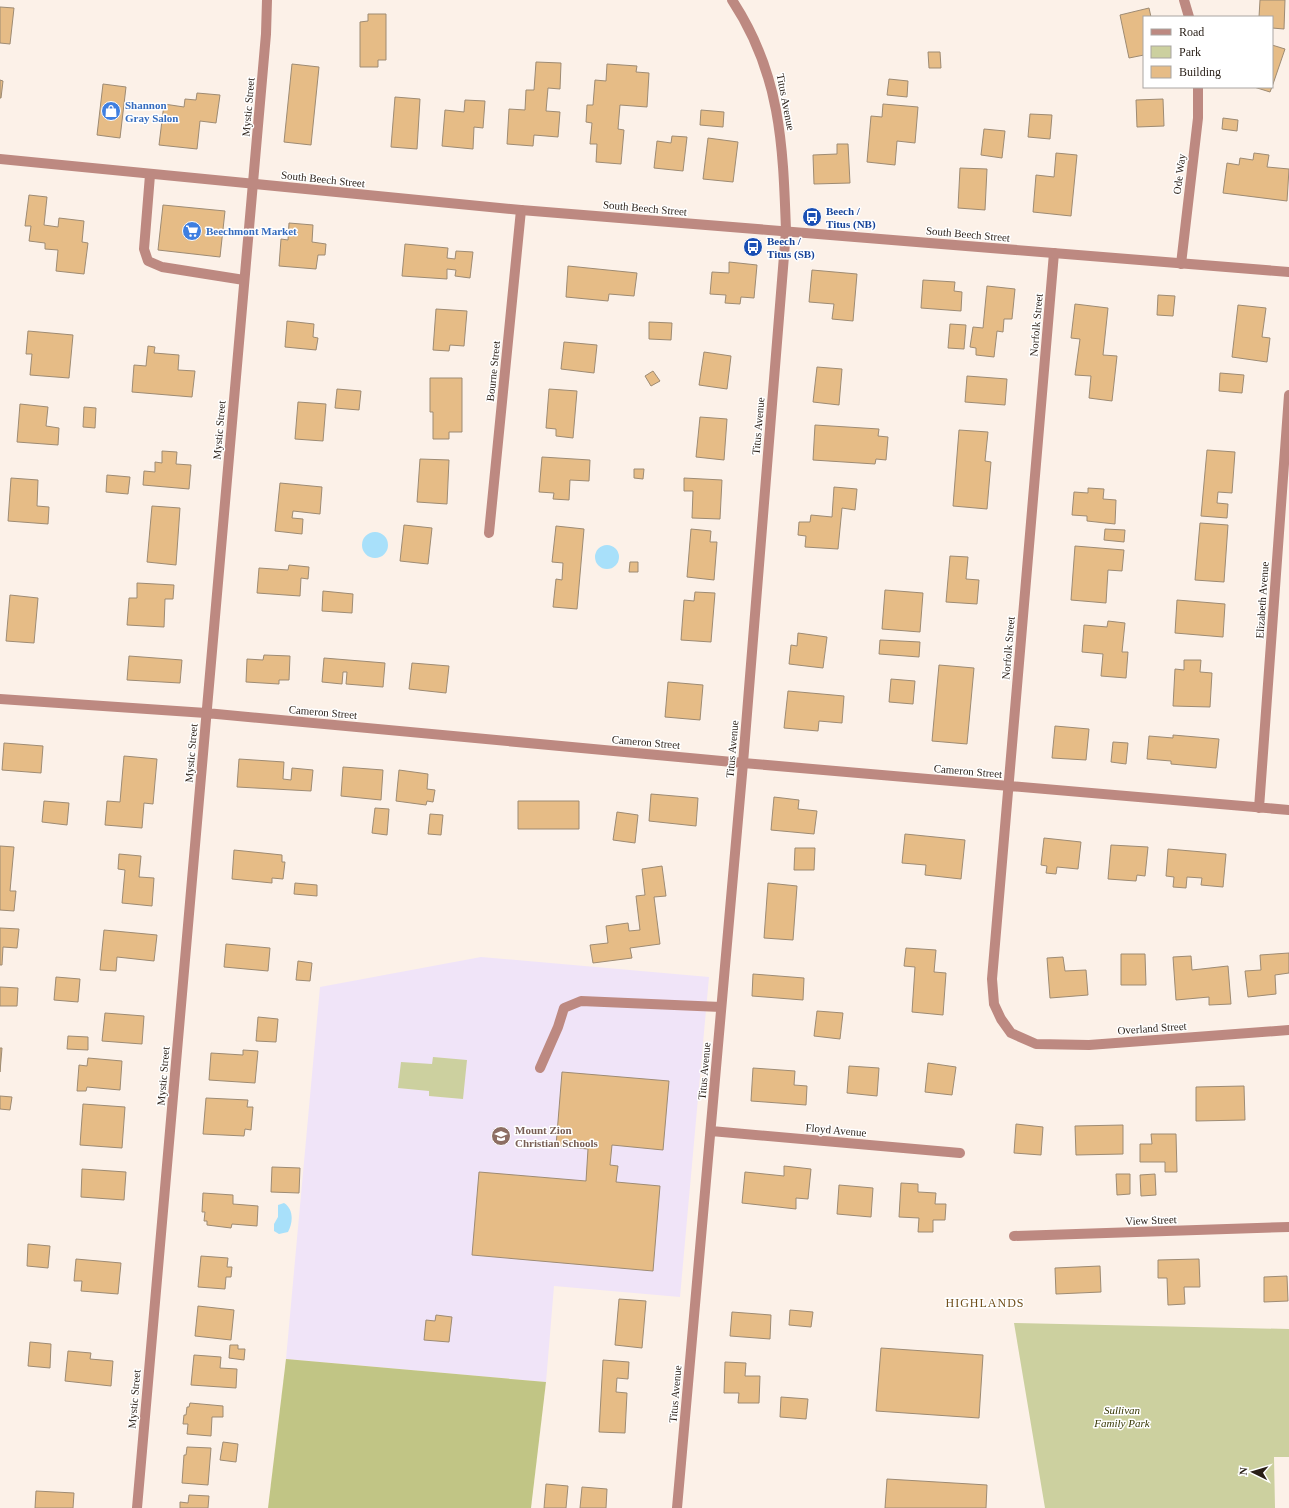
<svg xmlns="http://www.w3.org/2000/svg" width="1289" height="1508" font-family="'Times New Roman',serif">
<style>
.education{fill:#f0e4f8}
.green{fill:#ccd09f}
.forest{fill:#c1c585}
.water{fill:#a8e0fa}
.building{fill:#e6bc86;stroke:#9e8b73}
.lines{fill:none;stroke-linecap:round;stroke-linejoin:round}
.service{stroke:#bd8981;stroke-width:10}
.minor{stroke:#bd8981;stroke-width:10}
.tertiary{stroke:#bd8981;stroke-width:10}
.labels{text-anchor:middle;stroke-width:3;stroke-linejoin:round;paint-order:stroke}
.street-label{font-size:11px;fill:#281e16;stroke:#fff}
.shop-label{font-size:11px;font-weight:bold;fill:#366cbe;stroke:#fff;text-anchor:start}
.transit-label{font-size:11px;font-weight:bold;fill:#164399;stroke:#fff;text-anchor:start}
.education-label{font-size:11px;font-weight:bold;fill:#785e54;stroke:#fff;text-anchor:start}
.park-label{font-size:11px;font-style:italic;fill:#363703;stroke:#fff}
.neighbourhood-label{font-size:12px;letter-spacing:1px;fill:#6f4e1a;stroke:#fff}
</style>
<rect width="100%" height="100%" fill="#fcf1e8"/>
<path class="education" d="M 481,957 L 709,977 L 680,1297 L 554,1286 L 546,1382 L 286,1359 L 320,987 Z"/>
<path class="green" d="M 433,1057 L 467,1060 L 463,1099 L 429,1096 L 429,1091 L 398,1088 L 401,1062 L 432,1064 Z
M 1014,1323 L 1289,1329 L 1289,1457 L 1274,1457 L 1275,1508 L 1045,1508 Z"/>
<path class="forest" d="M 286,1359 L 546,1382 L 531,1508 L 268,1508 Z"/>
<path class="water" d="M362 545a13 13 0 1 1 26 0a13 13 0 1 1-26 0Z
M595 557a12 12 0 1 1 24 0a12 12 0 1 1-24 0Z
M 284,1203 C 294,1209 293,1223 288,1232 L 279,1234 L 274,1231 L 274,1224 L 278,1217 L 278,1205 Z"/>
<path class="building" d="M 1260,0 L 1285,0 L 1284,29 L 1272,28 L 1272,17 L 1259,17 Z
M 0,7 L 14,8 L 10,44 L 0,43 Z
M 1149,8 L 1151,17 L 1144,17 L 1144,55 L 1129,58 L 1120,15 Z
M 368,14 L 386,14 L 386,60 L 378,60 L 378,67 L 360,67 L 360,22 L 368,21 Z
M 1272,45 L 1285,49 L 1272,87 Z
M 928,52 L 940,52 L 941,68 L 929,68 Z
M 536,62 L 561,63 L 560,89 L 548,88 L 546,111 L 560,112 L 558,137 L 534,135 L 533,146 L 507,144 L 509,109 L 525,110 L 526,90 L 534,90 Z
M 292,64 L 319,67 L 311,145 L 284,142 Z
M 607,64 L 637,66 L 636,72 L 649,73 L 647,107 L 620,105 L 618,129 L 624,130 L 621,164 L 596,162 L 597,144 L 590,144 L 592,123 L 586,122 L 587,105 L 593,105 L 595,80 L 606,81 Z
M 889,79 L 908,81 L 907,97 L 887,95 Z
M 0,80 L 3,81 L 1,98 L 0,98 Z
M 103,84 L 126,87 L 120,138 L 97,135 Z
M 1254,87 L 1272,87 L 1270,92 Z
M 197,93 L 220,95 L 216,123 L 200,121 L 197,149 L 159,145 L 164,104 L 184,107 L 185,99 L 196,100 Z
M 395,97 L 420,99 L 417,149 L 391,147 Z
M 1163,99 L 1164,126 L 1137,127 L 1136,100 Z
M 465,100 L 485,101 L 483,128 L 474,127 L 473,149 L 442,146 L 445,110 L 464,112 Z
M 883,104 L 918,107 L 915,143 L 897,141 L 895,165 L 867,162 L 871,116 L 882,117 Z
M 701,110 L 724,112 L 723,127 L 700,125 Z
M 1030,114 L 1052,115 L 1050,139 L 1028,137 Z
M 1223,118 L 1238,120 L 1237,131 L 1222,129 Z
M 984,129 L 1005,131 L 1002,158 L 981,155 Z
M 672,136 L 687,137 L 683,171 L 654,168 L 657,141 L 671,143 Z
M 708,138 L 738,142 L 733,182 L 703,179 Z
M 837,144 L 848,144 L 850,183 L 814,184 L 813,155 L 837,154 Z
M 1056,153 L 1077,155 L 1071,216 L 1033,212 L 1036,175 L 1054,177 Z
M 1254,153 L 1269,155 L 1267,167 L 1289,169 L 1287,201 L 1223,193 L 1227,163 L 1239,165 L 1240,158 L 1253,160 Z
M 960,168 L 987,169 L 985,210 L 958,208 Z
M 29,195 L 47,197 L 44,225 L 58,227 L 59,218 L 84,221 L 82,242 L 88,243 L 84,274 L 56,271 L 58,250 L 45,249 L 45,243 L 29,241 L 31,226 L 25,226 Z
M 163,205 L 225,211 L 220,257 L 158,250 Z
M 289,223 L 313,225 L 312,242 L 326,244 L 325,255 L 318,255 L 316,269 L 279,266 L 281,239 L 288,240 Z
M 405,244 L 448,248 L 447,258 L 455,259 L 456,251 L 473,252 L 470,278 L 455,276 L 456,270 L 447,269 L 447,279 L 402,276 Z
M 729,262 L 757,265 L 754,298 L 741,297 L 740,304 L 725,303 L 726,295 L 710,294 L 712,272 L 729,273 Z
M 568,266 L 637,273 L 634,296 L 609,294 L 608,301 L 566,297 Z
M 812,270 L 857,274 L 853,321 L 832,319 L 834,304 L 809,302 Z
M 923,280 L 955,282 L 954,291 L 962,292 L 961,311 L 921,308 Z
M 987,286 L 1015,289 L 1012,319 L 1004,319 L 1003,332 L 997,331 L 994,357 L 976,355 L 976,348 L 970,347 L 973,327 L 983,328 Z
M 1158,295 L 1175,296 L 1173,316 L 1157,315 Z
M 1075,304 L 1108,308 L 1103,355 L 1117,356 L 1112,401 L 1089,398 L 1091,376 L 1075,375 L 1080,339 L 1071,338 Z
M 1238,305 L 1266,308 L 1262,337 L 1270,338 L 1267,362 L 1232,357 Z
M 436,309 L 467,311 L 464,346 L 450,345 L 449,351 L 433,350 Z
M 287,321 L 314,324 L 313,337 L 318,338 L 316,350 L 285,347 Z
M 649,322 L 672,323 L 671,340 L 649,339 Z
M 950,324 L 966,325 L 964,349 L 948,348 Z
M 28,331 L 73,335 L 69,378 L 30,375 L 32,354 L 26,354 Z
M 564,342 L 597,345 L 594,373 L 561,369 Z
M 148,346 L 155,347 L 154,353 L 179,355 L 178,370 L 195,371 L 192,397 L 132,392 L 134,365 L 146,366 Z
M 704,352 L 731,356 L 727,389 L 699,385 Z
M 817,367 L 842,369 L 839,405 L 813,402 Z
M 653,371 L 660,381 L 651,386 L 645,376 Z
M 1220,373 L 1244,375 L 1242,393 L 1219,391 Z
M 967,376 L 1007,379 L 1005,405 L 965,402 Z
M 430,378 L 462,378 L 462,432 L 449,432 L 449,439 L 433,439 L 433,412 L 430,412 Z
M 337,389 L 361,391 L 359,410 L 335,408 Z
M 549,389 L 577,391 L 573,438 L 556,436 L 556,429 L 546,428 Z
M 298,402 L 326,404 L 323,441 L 295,439 Z
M 20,404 L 48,407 L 46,426 L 59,428 L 58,445 L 17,442 Z
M 84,407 L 96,408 L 95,428 L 83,427 Z
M 700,417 L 727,419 L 724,460 L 696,457 Z
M 815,425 L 879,429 L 878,436 L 888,437 L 886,460 L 876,459 L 875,464 L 813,460 Z
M 959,430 L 988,432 L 985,461 L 991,462 L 987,509 L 953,506 Z
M 1207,450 L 1235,452 L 1232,493 L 1218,492 L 1217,503 L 1228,504 L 1227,518 L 1201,516 Z
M 162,451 L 177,452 L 176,464 L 191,465 L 189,489 L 143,485 L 144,471 L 155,472 L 155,462 L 162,463 Z
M 542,457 L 590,460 L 589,481 L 570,480 L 569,500 L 553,499 L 554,493 L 539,492 Z
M 420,459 L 449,460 L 447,504 L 417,502 Z
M 634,469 L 644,469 L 643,479 L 634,478 Z
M 107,475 L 130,477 L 128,494 L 106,492 Z
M 11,478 L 38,480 L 37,506 L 49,507 L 48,524 L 8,521 Z
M 684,478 L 722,480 L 720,519 L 692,518 L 693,491 L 684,491 Z
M 280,483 L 322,487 L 320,514 L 293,511 L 292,518 L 303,519 L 302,534 L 275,531 Z
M 834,487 L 857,489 L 855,510 L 842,508 L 838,549 L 805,547 L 806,536 L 798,535 L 799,522 L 810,522 L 811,515 L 832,517 Z
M 1088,488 L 1104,489 L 1103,499 L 1116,500 L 1115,524 L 1087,521 L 1087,516 L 1072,515 L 1074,492 L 1088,493 Z
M 152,506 L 180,508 L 176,565 L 147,562 Z
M 1200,523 L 1228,525 L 1224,582 L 1195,580 Z
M 404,525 L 432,528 L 428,564 L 400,561 Z
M 556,526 L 584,529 L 577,609 L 553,607 L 556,579 L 562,580 L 563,563 L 552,562 Z
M 691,529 L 711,531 L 710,542 L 717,542 L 714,580 L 687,577 Z
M 1105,529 L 1125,530 L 1124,542 L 1104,540 Z
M 1075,546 L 1124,550 L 1122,571 L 1108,570 L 1106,603 L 1071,600 Z
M 950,556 L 968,557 L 966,579 L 979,580 L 977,604 L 946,602 Z
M 630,562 L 638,562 L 638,572 L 629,572 Z
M 289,565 L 309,567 L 308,579 L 301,578 L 300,596 L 257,593 L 259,568 L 288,570 Z
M 137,583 L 174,585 L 173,599 L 165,599 L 164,627 L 127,625 L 129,598 L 137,598 Z
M 885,590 L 923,593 L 920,632 L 882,629 Z
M 323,591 L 353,594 L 352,613 L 322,611 Z
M 695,592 L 715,593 L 711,642 L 681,640 L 684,600 L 694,601 Z
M 10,595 L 38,598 L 34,643 L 6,641 Z
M 1177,600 L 1225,604 L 1223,637 L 1175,633 Z
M 1108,621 L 1125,623 L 1122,652 L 1128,652 L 1126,678 L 1101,676 L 1103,654 L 1082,652 L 1084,625 L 1107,627 Z
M 798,633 L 827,637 L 823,668 L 789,664 L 791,645 L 797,646 Z
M 880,640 L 920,642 L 919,657 L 879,654 Z
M 264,655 L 290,656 L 289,680 L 279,680 L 279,684 L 246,682 L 247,659 L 263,660 Z
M 129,656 L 182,660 L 180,683 L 127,680 Z
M 324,658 L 385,663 L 383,687 L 346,684 L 347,672 L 343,672 L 342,684 L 322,682 Z
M 1184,660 L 1201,660 L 1200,672 L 1212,673 L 1210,707 L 1173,706 L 1175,669 L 1184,670 Z
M 412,663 L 449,666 L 446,693 L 409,689 Z
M 939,665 L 974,668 L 967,744 L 932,741 Z
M 891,679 L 915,681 L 913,704 L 889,702 Z
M 668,682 L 703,685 L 700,720 L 665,717 Z
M 788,691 L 844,696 L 842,723 L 819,721 L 818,731 L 784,728 Z
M 1055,726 L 1089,729 L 1086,760 L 1052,758 Z
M 1173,735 L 1219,739 L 1216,768 L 1171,764 L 1171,761 L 1147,759 L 1149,736 L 1173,738 Z
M 1113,742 L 1128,743 L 1126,764 L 1111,762 Z
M 4,743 L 43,746 L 41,773 L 2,770 Z
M 124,756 L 157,759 L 153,804 L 144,803 L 142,828 L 105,825 L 107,801 L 120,802 Z
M 239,759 L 284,762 L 283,779 L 291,780 L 292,768 L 313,770 L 311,791 L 237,787 Z
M 343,767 L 383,770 L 381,800 L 341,796 Z
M 399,770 L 428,774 L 427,789 L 435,790 L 433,802 L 427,801 L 426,805 L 396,801 Z
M 651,794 L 698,798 L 696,826 L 649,821 Z
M 774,797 L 799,800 L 798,809 L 817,811 L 814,834 L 771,830 Z
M 44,801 L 69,803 L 67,825 L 42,822 Z
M 518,801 L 579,801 L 579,829 L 518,829 Z
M 375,808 L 389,809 L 387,835 L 372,833 Z
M 617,812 L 638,815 L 635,843 L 613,840 Z
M 430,814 L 443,815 L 441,835 L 428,834 Z
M 905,834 L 965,840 L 961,879 L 925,875 L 926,865 L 902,863 Z
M 1044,838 L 1081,842 L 1078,869 L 1057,867 L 1056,874 L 1046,873 L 1047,866 L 1041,865 Z
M 1111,845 L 1148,847 L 1145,876 L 1137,875 L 1136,881 L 1108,879 Z
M 0,846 L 14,847 L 10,891 L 16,891 L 14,911 L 0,910 Z
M 795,848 L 815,848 L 814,870 L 794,870 Z
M 1168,849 L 1226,854 L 1223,887 L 1201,885 L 1202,878 L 1187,877 L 1186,888 L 1173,887 L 1174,877 L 1166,876 Z
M 234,850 L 282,855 L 282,862 L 285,862 L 283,879 L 272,878 L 272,883 L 232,879 Z
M 119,854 L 141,856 L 139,877 L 154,878 L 152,906 L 122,903 L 125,870 L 118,869 Z
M 662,866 L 666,896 L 654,897 L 660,944 L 630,948 L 632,958 L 593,963 L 590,945 L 608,943 L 606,926 L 628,923 L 629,931 L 640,930 L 636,896 L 645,895 L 642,869 Z
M 295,883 L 317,885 L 317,896 L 294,894 Z
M 768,883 L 797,886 L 793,940 L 764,938 Z
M 0,928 L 19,929 L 17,948 L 3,947 L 2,965 L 0,965 Z
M 104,930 L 157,935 L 154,961 L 117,957 L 116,971 L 100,970 Z
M 226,944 L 270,948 L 268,971 L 224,967 Z
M 906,948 L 936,950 L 934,972 L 946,973 L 943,1015 L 912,1012 L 915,967 L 904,966 Z
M 1289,953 L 1289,973 L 1275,975 L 1276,994 L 1248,997 L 1245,971 L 1261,970 L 1260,955 Z
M 1121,954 L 1145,954 L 1146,985 L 1121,985 Z
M 1191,956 L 1192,970 L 1228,966 L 1231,1004 L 1209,1005 L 1209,997 L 1176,1000 L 1173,957 Z
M 1063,957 L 1065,971 L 1086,970 L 1088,995 L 1050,998 L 1047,958 Z
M 298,961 L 312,963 L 310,981 L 296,980 Z
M 753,974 L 804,978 L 803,1000 L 752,996 Z
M 56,977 L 80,979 L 78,1002 L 54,1000 Z
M 0,987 L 18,988 L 17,1006 L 0,1006 Z
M 817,1011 L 843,1013 L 840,1039 L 814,1036 Z
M 105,1013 L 144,1016 L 142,1044 L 102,1041 Z
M 258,1017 L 278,1019 L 276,1042 L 256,1041 Z
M 68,1036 L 88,1037 L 88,1050 L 67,1049 Z
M 0,1048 L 2,1048 L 0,1072 Z
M 243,1050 L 258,1051 L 255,1083 L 209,1080 L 211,1053 L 243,1055 Z
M 88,1058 L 122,1061 L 120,1090 L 87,1087 L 86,1091 L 77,1091 L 79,1065 L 87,1066 Z
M 928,1063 L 956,1067 L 952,1095 L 925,1092 Z
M 849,1066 L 879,1068 L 877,1096 L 847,1093 Z
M 753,1068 L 795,1071 L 794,1085 L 807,1086 L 806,1105 L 751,1101 Z
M 562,1072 L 669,1081 L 663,1150 L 612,1145 L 610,1165 L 618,1166 L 616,1182 L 660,1186 L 653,1271 L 472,1255 L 479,1172 L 586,1181 L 588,1149 L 556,1146 Z
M 1244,1086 L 1245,1120 L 1196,1121 L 1196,1087 Z
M 0,1096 L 12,1097 L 10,1110 L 0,1109 Z
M 206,1098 L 248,1100 L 247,1107 L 253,1107 L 251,1130 L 245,1129 L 244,1136 L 203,1134 Z
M 83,1104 L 125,1107 L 122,1148 L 80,1145 Z
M 1016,1124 L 1043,1127 L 1041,1155 L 1014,1153 Z
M 1123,1125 L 1123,1154 L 1076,1155 L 1075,1126 Z
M 1151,1134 L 1176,1134 L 1177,1172 L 1165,1172 L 1165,1162 L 1140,1162 L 1140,1144 L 1152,1144 Z
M 784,1166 L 811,1169 L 808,1199 L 796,1198 L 796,1209 L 742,1203 L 745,1172 L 784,1176 Z
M 272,1167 L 300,1168 L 299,1193 L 271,1192 Z
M 82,1169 L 126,1172 L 124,1200 L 81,1197 Z
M 1116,1174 L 1130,1174 L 1130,1194 L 1117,1195 Z
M 1155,1174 L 1156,1195 L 1141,1196 L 1140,1175 Z
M 901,1183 L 918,1184 L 918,1192 L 936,1193 L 935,1204 L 946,1204 L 945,1220 L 933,1220 L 933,1232 L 918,1232 L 919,1218 L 899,1217 Z
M 839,1185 L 873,1188 L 871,1217 L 837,1214 Z
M 203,1193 L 233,1195 L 233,1204 L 258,1206 L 257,1226 L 232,1224 L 231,1228 L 207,1225 L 207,1221 L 204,1221 L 205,1212 L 202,1212 Z
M 28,1244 L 50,1246 L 48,1268 L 27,1266 Z
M 201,1256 L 228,1258 L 227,1267 L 232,1267 L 231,1277 L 226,1277 L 225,1289 L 198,1287 Z
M 76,1259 L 121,1263 L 118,1294 L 81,1291 L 82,1281 L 74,1281 Z
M 1199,1259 L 1200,1287 L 1184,1287 L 1185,1304 L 1168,1305 L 1167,1278 L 1158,1278 L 1158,1260 Z
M 1100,1266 L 1101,1292 L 1056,1294 L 1055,1268 Z
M 1287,1276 L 1288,1301 L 1264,1302 L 1264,1277 Z
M 619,1299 L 646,1301 L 642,1348 L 615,1345 Z
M 198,1306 L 234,1310 L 231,1340 L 195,1336 Z
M 790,1310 L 813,1312 L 811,1327 L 789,1325 Z
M 732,1312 L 771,1315 L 770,1339 L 730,1336 Z
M 436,1315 L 452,1317 L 449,1342 L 424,1340 L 426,1320 L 435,1321 Z
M 30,1342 L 51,1344 L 50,1368 L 28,1366 Z
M 230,1345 L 238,1345 L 238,1349 L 245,1349 L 244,1360 L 229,1358 Z
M 881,1348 L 983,1355 L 979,1418 L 876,1411 Z
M 68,1351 L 91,1353 L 90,1359 L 113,1361 L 111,1386 L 65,1381 Z
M 194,1355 L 221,1357 L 220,1368 L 237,1369 L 236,1388 L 191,1385 Z
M 603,1360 L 629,1362 L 628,1379 L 617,1378 L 616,1392 L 627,1393 L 625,1433 L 599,1432 Z
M 725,1362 L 746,1363 L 745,1376 L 760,1376 L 759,1403 L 738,1403 L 739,1393 L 724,1393 Z
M 781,1397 L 808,1399 L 806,1419 L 780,1417 Z
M 190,1403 L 223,1406 L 223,1417 L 212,1417 L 211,1436 L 187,1434 L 188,1424 L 183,1424 L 184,1415 L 186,1415 L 187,1407 L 189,1407 Z
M 223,1442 L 238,1444 L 236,1462 L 220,1460 Z
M 187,1447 L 211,1448 L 208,1485 L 182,1483 L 184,1455 L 186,1455 Z
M 887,1479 L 987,1485 L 986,1508 L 885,1508 Z
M 546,1484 L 568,1486 L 566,1508 L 544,1508 Z
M 582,1487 L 607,1489 L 606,1508 L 580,1508 Z
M 36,1491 L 74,1493 L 73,1508 L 35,1508 Z
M 189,1495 L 209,1496 L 208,1508 L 180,1508 L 180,1502 L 188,1503 Z"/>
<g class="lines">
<path class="service" d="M 150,175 L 144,249 L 148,261 L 162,267 L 244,280
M 540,1068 L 558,1027 L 564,1008 L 581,1001 L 721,1007"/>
<path class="minor" d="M 1184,0 L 1189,17
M 1054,253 L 992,979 L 994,1004 L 1001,1019 L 1011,1033 L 1036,1044 L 1089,1045 L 1289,1030
M 1181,264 L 1198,118 L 1198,87
M 489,533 L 521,210
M 0,699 L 206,713 L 743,763 L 1289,810
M 1259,808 L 1289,395
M 711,1131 L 960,1153
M 1014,1236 L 1289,1227
M 137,1508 L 266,34 L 267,0
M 677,1508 L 743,763 L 786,231 C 783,146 781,74 732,0"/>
<path class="tertiary" d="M 0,159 L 521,210 L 1289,272"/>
</g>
<defs>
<g id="shop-disc" transform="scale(1)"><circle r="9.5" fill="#3f7fe0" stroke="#fff"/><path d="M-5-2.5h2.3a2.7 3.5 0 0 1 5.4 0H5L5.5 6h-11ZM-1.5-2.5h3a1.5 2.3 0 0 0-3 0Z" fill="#fff"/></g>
<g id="bus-disc" transform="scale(1)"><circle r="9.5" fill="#1a4fb4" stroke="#fff"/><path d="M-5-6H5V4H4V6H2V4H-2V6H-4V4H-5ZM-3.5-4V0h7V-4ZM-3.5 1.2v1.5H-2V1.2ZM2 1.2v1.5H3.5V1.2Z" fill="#fff"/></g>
<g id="supermarket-disc" transform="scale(1)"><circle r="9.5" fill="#3f7fe0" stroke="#fff"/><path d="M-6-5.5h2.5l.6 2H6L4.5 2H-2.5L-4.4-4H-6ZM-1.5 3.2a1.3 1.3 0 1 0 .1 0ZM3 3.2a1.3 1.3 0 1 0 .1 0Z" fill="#fff"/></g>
<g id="school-disc" transform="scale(1)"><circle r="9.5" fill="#8d6e63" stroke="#fff"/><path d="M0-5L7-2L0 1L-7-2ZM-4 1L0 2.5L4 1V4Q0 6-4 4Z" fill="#fff"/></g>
</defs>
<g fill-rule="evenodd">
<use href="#shop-disc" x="111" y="111"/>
<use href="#bus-disc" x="812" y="217"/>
<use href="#supermarket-disc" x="192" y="231"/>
<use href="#bus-disc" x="753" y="247"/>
<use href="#school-disc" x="501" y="1136"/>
</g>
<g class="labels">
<g class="street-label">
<text transform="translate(786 102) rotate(79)" y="4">Titus Avenue</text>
<text transform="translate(248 107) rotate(-85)" y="4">Mystic Street</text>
<text transform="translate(1179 174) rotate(-83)" y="4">Ode Way</text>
<text transform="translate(323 179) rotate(6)" y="4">South Beech Street</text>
<text transform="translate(645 208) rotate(5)" y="4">South Beech Street</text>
<text transform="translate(968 234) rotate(5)" y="4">South Beech Street</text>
<text transform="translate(1036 325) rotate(-85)" y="4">Norfolk Street</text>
<text transform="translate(493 371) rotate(-84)" y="4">Bourne Street</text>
<text transform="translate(758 426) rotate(-85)" y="4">Titus Avenue</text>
<text transform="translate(219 430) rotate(-85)" y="4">Mystic Street</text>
<text transform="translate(1262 600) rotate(-86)" y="4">Elizabeth Avenue</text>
<text transform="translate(1008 648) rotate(-85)" y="4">Norfolk Street</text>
<text transform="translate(323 712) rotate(5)" y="4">Cameron Street</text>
<text transform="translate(646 742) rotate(5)" y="4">Cameron Street</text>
<text transform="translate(732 749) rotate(-85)" y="4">Titus Avenue</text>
<text transform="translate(191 753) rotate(-85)" y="4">Mystic Street</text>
<text transform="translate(968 771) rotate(5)" y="4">Cameron Street</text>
<text transform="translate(1152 1028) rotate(-4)" y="4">Overland Street</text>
<text transform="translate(704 1071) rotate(-85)" y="4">Titus Avenue</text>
<text transform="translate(163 1076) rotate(-85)" y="4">Mystic Street</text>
<text transform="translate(836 1130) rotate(5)" y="4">Floyd Avenue</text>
<text transform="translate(1151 1220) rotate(-2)" y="4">View Street</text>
<text transform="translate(675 1394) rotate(-85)" y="4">Titus Avenue</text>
<text transform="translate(134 1399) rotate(-85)" y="4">Mystic Street</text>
</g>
<g class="shop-label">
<text x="125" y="109">Shannon<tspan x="125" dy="13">Gray Salon</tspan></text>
<text x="206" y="235">Beechmont Market</text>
</g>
<g class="transit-label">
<text x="826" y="215">Beech /<tspan x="826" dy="13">Titus (NB)</tspan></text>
<text x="767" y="245">Beech /<tspan x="767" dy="13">Titus (SB)</tspan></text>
</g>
<g class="education-label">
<text x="515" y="1134">Mount Zion<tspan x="515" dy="13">Christian Schools</tspan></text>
</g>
<g class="park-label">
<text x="1122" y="1414">Sullivan<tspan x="1122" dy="13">Family Park</tspan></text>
</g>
<g class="neighbourhood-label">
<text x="985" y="1307">HIGHLANDS</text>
</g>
</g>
<rect x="1143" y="16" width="130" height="72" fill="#ffffff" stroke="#a9a5a2"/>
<rect x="1151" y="29" width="20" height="6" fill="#bd8981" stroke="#a9a5a2"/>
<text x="1179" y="36" font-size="12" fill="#281e16">Road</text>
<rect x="1151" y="46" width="20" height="12" fill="#ccd09f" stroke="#a9a5a2"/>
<text x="1179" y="56" font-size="12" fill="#281e16">Park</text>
<rect x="1151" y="66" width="20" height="12" fill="#e6bc86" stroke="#a9a5a2"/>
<text x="1179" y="76" font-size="12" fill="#281e16">Building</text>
<g transform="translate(1253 1472) rotate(275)" stroke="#ffffff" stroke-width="3" paint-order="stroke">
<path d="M0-3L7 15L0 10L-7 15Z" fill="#281e16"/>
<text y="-6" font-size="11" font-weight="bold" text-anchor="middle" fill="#281e16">N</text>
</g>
</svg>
